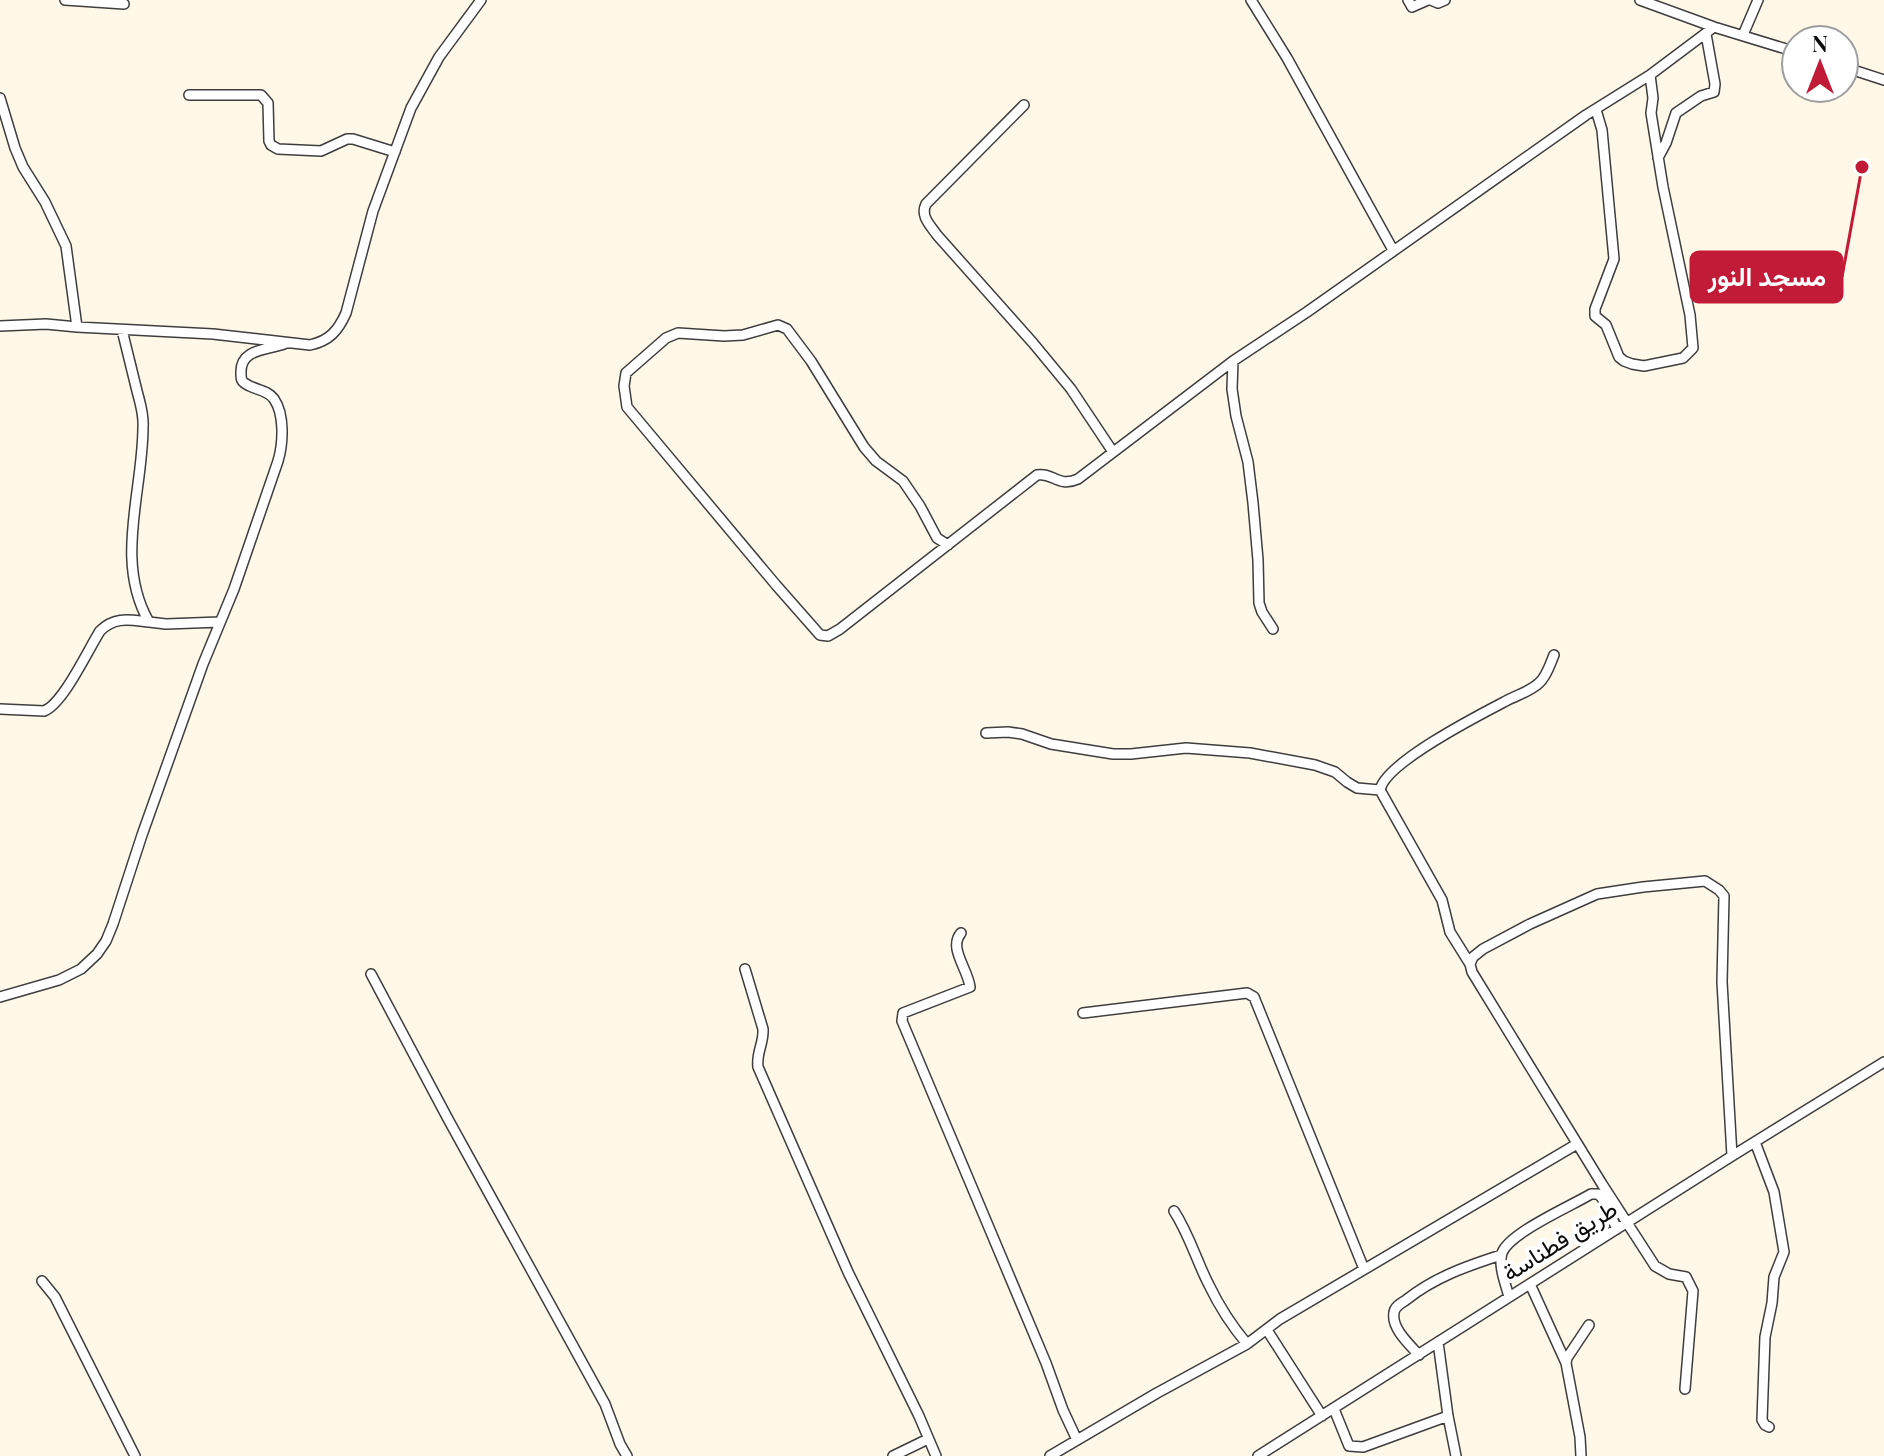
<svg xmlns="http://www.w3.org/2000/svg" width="1884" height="1456" font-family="'Playfair Display',Vazirmatn,serif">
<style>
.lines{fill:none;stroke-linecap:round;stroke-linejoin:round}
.street-casing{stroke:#3e3e3e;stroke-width:12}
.street{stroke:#fff;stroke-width:9}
.labels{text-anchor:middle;stroke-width:8;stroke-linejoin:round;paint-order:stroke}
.street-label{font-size:24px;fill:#0b0b0b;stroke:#fff}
.leader{fill:none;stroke:#c21b37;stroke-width:3}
.callout-dot{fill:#c21b37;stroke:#fff;stroke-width:3}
.callout{fill:#c21b37;stroke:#c21b37;stroke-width:3}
.callout-label{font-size:26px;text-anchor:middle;font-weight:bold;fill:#fff}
</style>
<rect width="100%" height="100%" fill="#fff8e9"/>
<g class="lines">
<g class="street-casing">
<path id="street" d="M 65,0 L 124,4
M 1251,0 L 1287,58 L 1393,250
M 1408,0 L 1412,7 L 1428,0
M 1431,0 L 1438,3 L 1445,0
M 1640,0 L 1714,27 L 1796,52
M 1743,35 L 1758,0
M 1844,67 L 1884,80
M 189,95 L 261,95 L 268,103 L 269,141 L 271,145 L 278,149 L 321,151 L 347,139 L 353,139 L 395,152
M 0,98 L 15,148 L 23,167 L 45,202 L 66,246 L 77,327 L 213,334 L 310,345 C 329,341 338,331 346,313 L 373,211 L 411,108 L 439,57 L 481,0
M 1024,105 L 926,204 C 920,216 930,225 937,235 L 1033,343 L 1071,389 L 1113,452
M 1596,110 L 1602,130 L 1614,259 L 1595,309 L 1595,316 L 1606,325 L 1619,357 L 1624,361 L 1632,364 L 1644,366 L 1683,358 L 1693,348 L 1690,315 L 1663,187 L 1651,113 L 1653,98 L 1650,75
M 1658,158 L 1666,143 L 1676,113 L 1701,96 L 1714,92 L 1715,84 L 1706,34
M 0,326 L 46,324 L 77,327
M 122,330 C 127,350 132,370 137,391 C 140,403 144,414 143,427 C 143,492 114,561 149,622 L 166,624 L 220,622
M 1233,361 L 1232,389 L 1236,416 L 1248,462 L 1253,503 L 1258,560 L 1259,603 L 1262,612 L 1273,629
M 948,545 L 937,538 L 920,506 L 903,481 L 876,461 L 864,447 L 811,361 L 787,329 L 778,325 L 743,335 L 724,336 L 678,333 L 666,338 L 626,373 L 624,386 L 627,407 L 776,585 L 820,635 L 828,636 L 840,629 L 1037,475 C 1053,472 1058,488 1078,479 L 1233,361 L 1307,312 L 1586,115 L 1650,75 L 1714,27
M 0,709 L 44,711 C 63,704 88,650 100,631 C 115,616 130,620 149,622
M 986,733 L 1008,732 L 1022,734 L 1051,744 L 1113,754 L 1131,754 L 1186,748 L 1250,753 L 1315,765 L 1335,772 L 1347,782 L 1357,788 L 1380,790
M 1380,790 L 1442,900 L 1450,932 L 1470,964 L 1472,972 L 1602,1184 L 1655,1266 L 1669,1274 L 1686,1277 L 1693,1291 L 1685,1389
M 1380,790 C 1385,763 1481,714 1506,701 C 1517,695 1531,691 1539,683 C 1547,676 1550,664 1554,655
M 961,933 C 948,948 968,969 970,987 L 903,1013 L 902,1021 L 1046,1363 L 1063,1410 L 1077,1440
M 1470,964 L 1473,957 L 1483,949 L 1530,924 L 1597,894 L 1643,887 L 1705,881 L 1719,890 L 1724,896 L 1722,982 L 1732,1156
M 745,969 L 763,1029 C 764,1043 756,1053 758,1067 L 848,1272 L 919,1416 L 936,1456
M 371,974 L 448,1119 L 605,1404 L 620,1444 L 627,1456
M 0,997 L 59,980 L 81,969 L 97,954 L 106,941 L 113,924 L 142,835 L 203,664 L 234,589 L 278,461 C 283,444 285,415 274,399 C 268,390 255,390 246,384 C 241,381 241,379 241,373 C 240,349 266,350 284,344
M 1083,1013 L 1247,993 L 1254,997 L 1364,1269
M 1755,1142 L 1774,1192 L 1784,1252 L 1774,1277 L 1772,1303 L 1765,1337 L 1762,1420 L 1765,1425 L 1769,1427
M 1174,1211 C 1190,1236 1196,1260 1209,1285 C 1219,1306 1232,1326 1247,1344
M 42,1281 L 55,1297 L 135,1456
M 1530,1284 L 1566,1363 L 1580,1437 L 1581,1456
M 1509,1297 C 1506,1285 1498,1266 1502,1253 C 1509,1233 1571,1206 1591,1194 L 1598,1194 L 1602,1198 L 1617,1229
M 1267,1330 L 1322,1416
M 1438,1342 L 1448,1416 L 1456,1456
M 1419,1355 C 1410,1345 1391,1328 1394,1313 C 1394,1307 1401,1303 1406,1300 C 1435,1277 1467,1266 1501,1255
M 1566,1363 L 1567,1358 L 1589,1325
M 1334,1409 L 1349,1446 L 1363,1447 L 1448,1416
M 893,1456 L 928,1439
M 1050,1456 L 1157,1393 L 1247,1344 L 1280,1319 L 1577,1144
M 1258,1456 L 1732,1156 L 1884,1062"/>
</g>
<use href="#street" class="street"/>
</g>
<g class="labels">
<g class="street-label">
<text transform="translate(1560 1241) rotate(-32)" y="8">طريق فطناسة</text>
</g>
</g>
<path class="leader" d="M1862 167L1842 277"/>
<circle class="callout-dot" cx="1862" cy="167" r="8"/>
<rect class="callout" x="1691" y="252" width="151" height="50" rx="8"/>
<g class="callout-label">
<text x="1767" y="286">مسجد النور</text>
</g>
<g transform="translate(1820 64)"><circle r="38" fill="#ffffff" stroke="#9d9d9d" stroke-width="2"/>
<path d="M0-6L14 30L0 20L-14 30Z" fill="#c21b37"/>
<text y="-12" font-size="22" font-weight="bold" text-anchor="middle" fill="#0b0b0b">N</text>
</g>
</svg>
